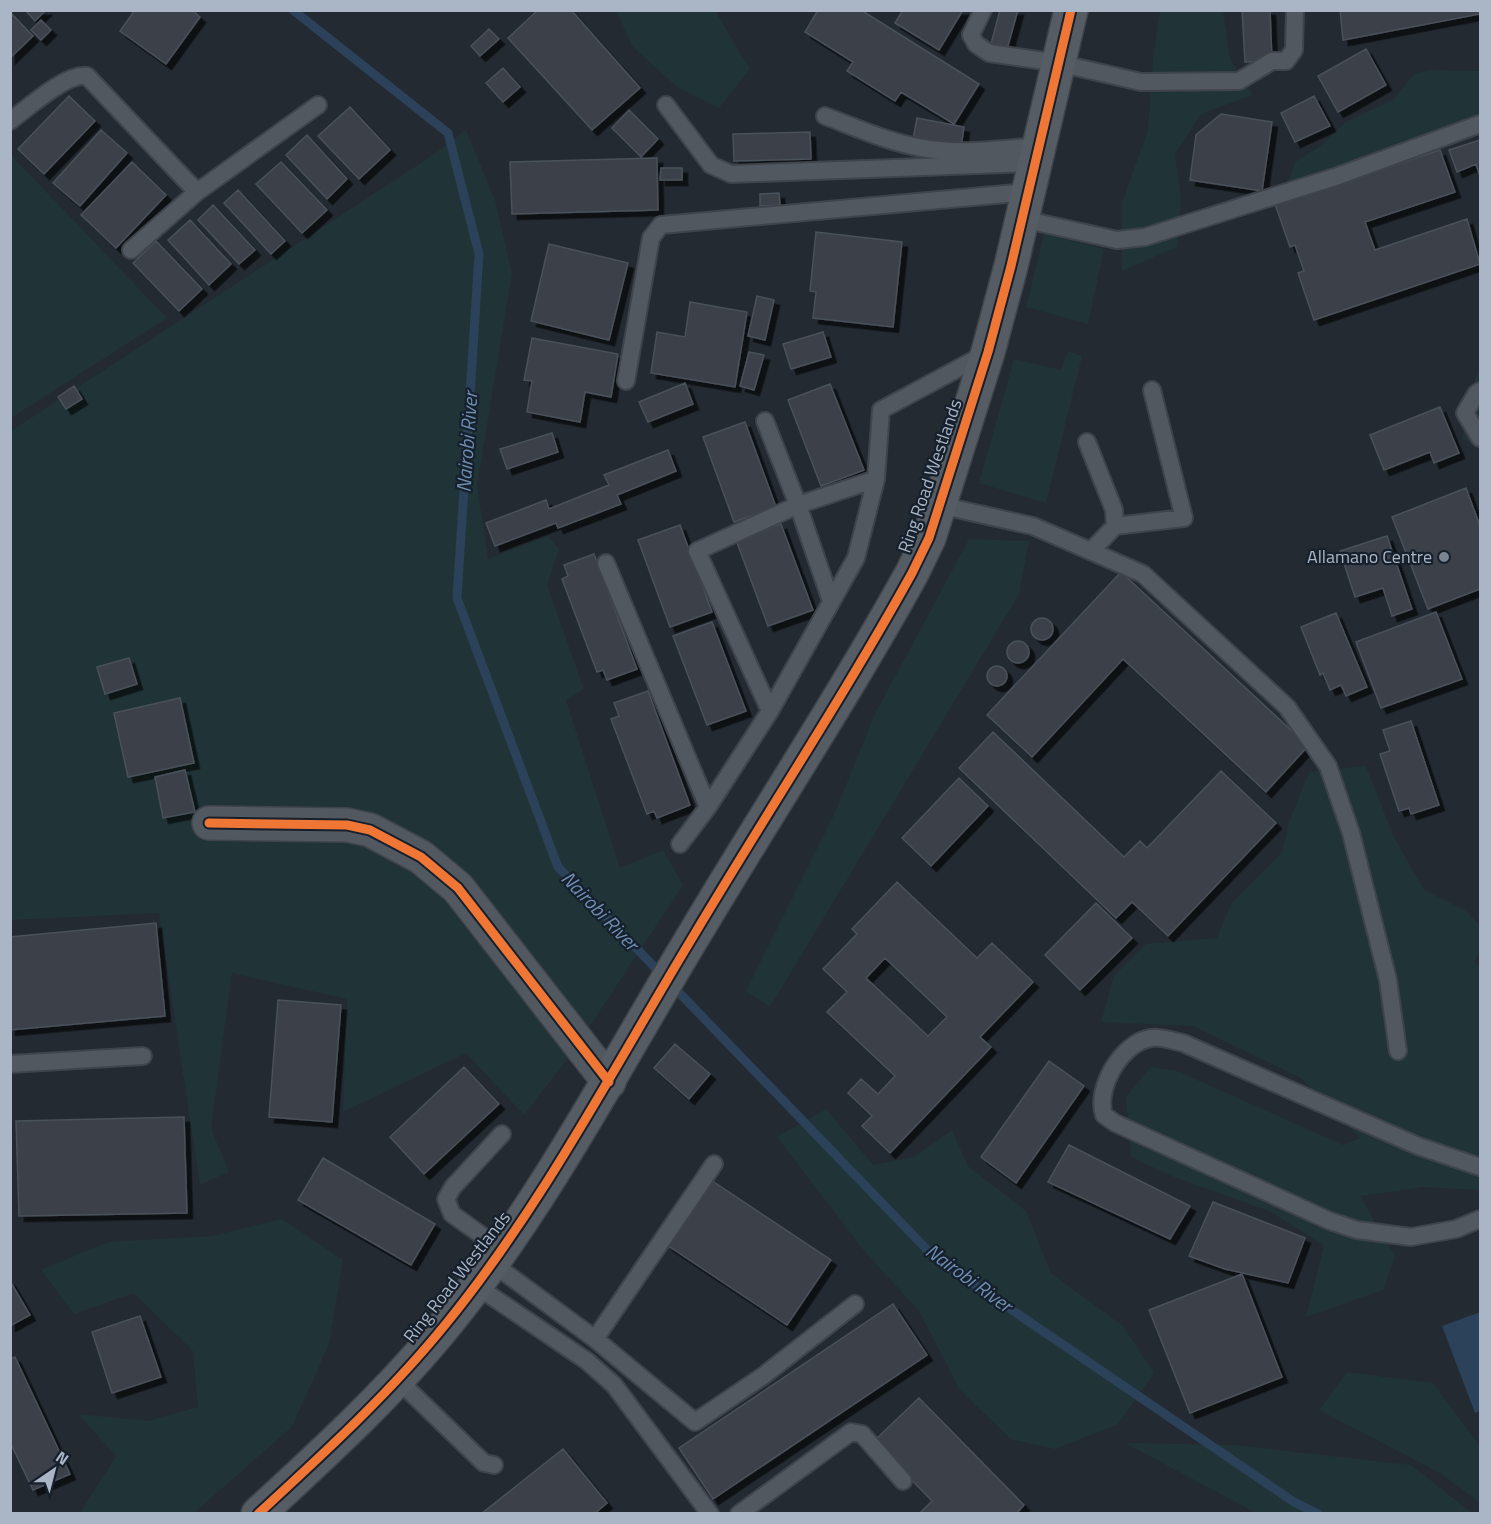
<svg xmlns="http://www.w3.org/2000/svg" width="1491" height="1524" font-family="'Titillium Web',sans-serif">
<style>
.green{fill:#203437}
.water{fill:#2c415a}
.lines{fill:none;stroke-linecap:round;stroke-linejoin:round}
.stream{stroke:#2c415a;stroke-width:9}
.building{fill:#3b4048;stroke:#4a515a;stroke-width:1.5;fill-rule:evenodd;filter:url(#shadow)}
.lane-casing{stroke:#3f444a;stroke-width:20}
.street-casing{stroke:#3f444a;stroke-width:36}
.secondary-casing{stroke:#3f444a;stroke-width:36}
.lane{stroke:#525860;stroke-width:16}
.street{stroke:#525860;stroke-width:33}
.secondary{stroke:#565c64;stroke-width:33}
.cycleway-casing{stroke:#16202c;stroke-width:13}
.cycleway{stroke:#f07635;stroke-width:9}
.poi-dot{fill:#7b8491;stroke:#16202c;stroke-width:2}
.labels{text-anchor:middle;stroke-width:4.5;stroke-linejoin:round;paint-order:stroke}
.street-label{font-size:18px;fill:#aab5c5;stroke:#16202c}
.poi-label{font-size:18px;fill:#aab5c5;stroke:#16202c;text-anchor:end}
.water-label{font-size:20px;font-style:italic;fill:#6f8db1;stroke:#16202c}
</style>
<defs>
<filter id="shadow"><feDropShadow dx="5.5" dy="5.5" stdDeviation="0" flood-color="#0009"/></filter>
</defs>
<rect width="100%" height="100%" fill="#232a31"/>
<path class="green" d="M 616,11 L 715,11 L 750,69 L 719,108 L 677,87 L 633,47 Z
M 1160,11 L 1223,11 L 1230,58 L 1252,95 L 1201,114 L 1175,154 L 1181,198 L 1177,247 L 1122,271 L 1122,203 L 1148,130 L 1153,60 Z
M 1429,70 L 1480,71 L 1480,131 L 1289,182 L 1295,162 L 1320,146 L 1346,122 L 1394,99 L 1414,74 Z
M 466,130 L 495,200 L 512,274 L 477,485 L 488,559 L 548,536 L 559,549 L 547,585 L 584,689 L 566,700 L 620,868 L 663,850 L 683,885 L 572,1053 L 524,1115 L 466,1053 L 343,1112 L 347,999 L 232,973 L 211,1128 L 229,1172 L 200,1185 L 159,913 L 11,920 L 11,431 L 427,159 Z
M 11,155 L 167,318 L 11,418 Z
M 1044,234 L 1104,249 L 1088,324 L 1026,307 Z
M 1068,351 L 1082,356 L 1046,503 L 979,483 L 1014,359 L 1061,370 Z
M 1480,373 L 1480,446 L 1462,439 L 1476,376 Z
M 969,539 L 1029,541 L 1019,594 L 770,1007 L 746,991 L 834,815 L 875,714 Z
M 1366,766 L 1393,835 L 1424,890 L 1466,911 L 1480,925 L 1480,950 L 1474,962 L 1480,966 L 1480,1190 L 1423,1187 L 1360,1196 L 1395,1256 L 1383,1290 L 1306,1317 L 1324,1245 L 1269,1211 L 1174,1177 L 1131,1157 L 1126,1097 L 1150,1067 L 1177,1071 L 1343,1145 L 1360,1138 L 1301,1078 L 1193,1026 L 1101,1022 L 1114,976 L 1146,944 L 1217,938 L 1231,904 L 1282,852 L 1289,822 L 1309,772 Z
M 826,1109 L 873,1165 L 914,1157 L 952,1130 L 968,1166 L 1026,1211 L 1051,1273 L 1123,1326 L 1154,1373 L 1117,1425 L 1054,1449 L 1011,1439 L 960,1390 L 919,1311 L 865,1252 L 777,1137 Z
M 282,1219 L 343,1260 L 329,1344 L 292,1427 L 194,1513 L 80,1513 L 116,1456 L 78,1414 L 149,1421 L 198,1407 L 193,1351 L 134,1293 L 74,1314 L 41,1270 L 108,1242 L 212,1236 Z
M 1347,1372 L 1433,1383 L 1480,1446 L 1480,1503 L 1442,1474 L 1319,1410 Z
M 1125,1443 L 1233,1445 L 1411,1465 L 1472,1513 L 1256,1513 Z"/>
<path class="water" d="M 1480,1312 L 1480,1411 L 1475,1413 L 1442,1326 Z"/>
<g class="lines">
<path class="stream" d="M 293,10 L 448,133 L 479,254 L 457,598 L 558,867 L 934,1257 L 1294,1502 L 1318,1514"/>
</g>
<path class="building" d="M 25,10 L 46,10 L 35,21 Z
M 135,10 L 192,10 L 200,17 L 166,64 L 120,31 Z
M 538,10 L 571,10 L 640,88 L 592,130 L 508,38 Z
M 818,10 L 861,10 L 979,84 L 954,124 L 901,92 L 895,101 L 847,71 L 853,62 L 805,32 Z
M 903,10 L 963,10 L 939,50 L 895,23 Z
M 1000,10 L 1018,10 L 1007,49 L 991,44 Z
M 1242,10 L 1270,10 L 1272,61 L 1245,62 Z
M 1340,10 L 1480,10 L 1480,14 L 1343,40 Z
M 10,12 L 33,36 L 10,58 Z
M 41,20 L 51,30 L 41,40 L 31,30 Z
M 489,29 L 499,39 L 480,56 L 471,46 Z
M 1366,49 L 1386,85 L 1338,112 L 1318,76 Z
M 503,68 L 520,87 L 503,102 L 486,83 Z
M 69,96 L 95,121 L 44,174 L 18,149 Z
M 1314,96 L 1330,126 L 1295,142 L 1281,113 Z
M 350,107 L 390,150 L 359,179 L 318,136 Z
M 629,110 L 658,139 L 641,157 L 612,128 Z
M 1221,114 L 1272,122 L 1262,191 L 1190,180 L 1196,135 Z
M 917,118 L 964,127 L 961,147 L 913,139 Z
M 101,130 L 127,153 L 80,206 L 53,183 Z
M 810,132 L 811,159 L 734,161 L 733,134 Z
M 307,135 L 347,179 L 327,199 L 286,155 Z
M 1480,140 L 1480,176 L 1476,164 L 1457,172 L 1449,150 Z
M 1440,150 L 1455,192 L 1365,222 L 1375,250 L 1467,219 L 1480,264 L 1314,320 L 1298,273 L 1304,271 L 1295,245 L 1290,247 L 1275,204 Z
M 657,158 L 658,210 L 512,214 L 510,162 Z
M 132,162 L 166,195 L 116,248 L 81,215 Z
M 281,162 L 327,210 L 302,233 L 256,184 Z
M 661,168 L 682,168 L 682,180 L 660,180 Z
M 238,190 L 285,241 L 271,254 L 224,203 Z
M 779,193 L 780,205 L 760,206 L 760,194 Z
M 213,205 L 255,250 L 239,264 L 198,220 Z
M 190,220 L 231,264 L 209,285 L 168,240 Z
M 816,232 L 902,242 L 893,327 L 813,318 L 816,292 L 810,291 Z
M 156,241 L 202,289 L 179,311 L 133,263 Z
M 549,244 L 628,263 L 609,340 L 531,321 Z
M 757,296 L 774,300 L 765,340 L 748,336 Z
M 690,302 L 747,312 L 735,387 L 651,373 L 657,332 L 685,337 Z
M 823,332 L 831,357 L 791,369 L 783,344 Z
M 532,338 L 618,354 L 611,397 L 585,392 L 580,422 L 527,412 L 532,381 L 524,380 Z
M 749,352 L 764,355 L 754,390 L 740,386 Z
M 685,383 L 693,404 L 648,422 L 639,402 Z
M 830,384 L 864,470 L 821,486 L 788,400 Z
M 74,386 L 82,399 L 66,409 L 58,397 Z
M 1440,407 L 1459,453 L 1434,463 L 1430,452 L 1384,470 L 1370,435 Z
M 745,422 L 776,507 L 734,522 L 703,437 Z
M 552,433 L 558,452 L 507,469 L 500,449 Z
M 668,450 L 676,471 L 617,495 L 621,504 L 558,528 L 556,523 L 495,546 L 486,523 L 546,500 L 549,509 L 609,485 L 604,475 Z
M 1466,488 L 1480,526 L 1480,589 L 1428,609 L 1392,517 Z
M 781,524 L 813,610 L 768,626 L 736,540 Z
M 680,525 L 712,612 L 670,627 L 638,540 Z
M 1387,536 L 1412,609 L 1392,616 L 1383,588 L 1355,597 L 1340,551 Z
M 594,554 L 637,669 L 607,680 L 603,670 L 597,672 L 562,579 L 568,576 L 564,565 Z
M 1121,572 L 1308,746 L 1266,792 L 1123,659 L 1032,757 L 987,715 Z
M 1436,612 L 1462,679 L 1381,708 L 1356,642 Z
M 1336,613 L 1367,687 L 1346,696 L 1341,685 L 1330,690 L 1323,673 L 1320,675 L 1301,627 Z
M1031 629a11 11 0 1 1 22 0a11 11 0 1 1-22 0Z
M 712,622 L 746,711 L 707,725 L 673,636 Z
M1007 652a11 11 0 1 1 22 0a11 11 0 1 1-22 0Z
M 129,658 L 137,684 L 105,694 L 97,667 Z
M987 676a10 10 0 1 1 20 0a10 10 0 1 1-20 0Z
M 648,691 L 690,805 L 657,818 L 654,811 L 647,814 L 611,719 L 619,716 L 614,703 Z
M 180,698 L 194,763 L 128,777 L 114,713 Z
M 1411,721 L 1439,805 L 1411,814 L 1409,808 L 1399,811 L 1380,754 L 1390,751 L 1383,730 Z
M 993,732 L 1124,857 L 1140,841 L 1147,848 L 1221,771 L 1276,823 L 1168,936 L 1132,902 L 1116,918 L 959,768 Z
M 185,770 L 195,812 L 163,818 L 155,777 Z
M 959,778 L 988,806 L 931,866 L 902,838 Z
M 897,882 L 977,958 L 992,943 L 1033,982 L 980,1037 L 991,1047 L 890,1153 L 862,1126 L 872,1116 L 848,1093 L 861,1079 L 878,1094 L 895,1076 L 827,1012 L 847,992 L 823,969 L 857,934 L 852,929 ZM 885,958 L 947,1017 L 928,1036 L 866,978 Z
M 1096,903 L 1132,938 L 1080,990 L 1045,955 Z
M 156,923 L 165,1016 L 10,1030 L 10,937 Z
M 278,1000 L 341,1005 L 332,1122 L 269,1117 Z
M 675,1044 L 710,1074 L 689,1099 L 654,1068 Z
M 1049,1061 L 1084,1086 L 1016,1183 L 981,1157 Z
M 464,1067 L 499,1104 L 424,1174 L 390,1137 Z
M 184,1117 L 187,1213 L 19,1216 L 16,1121 Z
M 1069,1145 L 1190,1206 L 1170,1239 L 1048,1182 Z
M 323,1158 L 435,1224 L 411,1265 L 298,1200 Z
M 711,1180 L 831,1260 L 787,1325 L 667,1245 Z
M 1213,1202 L 1305,1238 L 1288,1283 L 1225,1269 L 1189,1256 Z
M 1242,1274 L 1282,1377 L 1190,1413 L 1149,1310 Z
M 10,1281 L 30,1315 L 10,1326 Z
M 893,1304 L 927,1355 L 713,1499 L 679,1448 Z
M 140,1316 L 161,1377 L 112,1393 L 92,1332 Z
M 15,1357 L 70,1474 L 33,1490 L 10,1442 L 10,1359 Z
M 919,1398 L 1024,1505 L 1016,1514 L 919,1514 L 932,1501 L 874,1441 Z
M 563,1449 L 607,1503 L 594,1514 L 481,1514 Z"/>
<g class="lines">
<g class="lane-casing">
<path id="lane" d="M 983,10 L 971,35 L 976,44 L 989,53 L 1058,63 L 1141,82 L 1239,81 L 1272,61 L 1286,61 L 1294,50 L 1295,10
M 666,105 L 711,165 L 731,174 L 1035,163
M 825,116 C 857,128 888,142 922,148 C 960,155 1001,149 1039,146
M 10,121 C 28,108 66,73 87,76 L 197,192
M 1022,219 L 1117,240 L 1145,237 L 1338,176 L 1480,124
M 131,250 L 197,192 L 318,105
M 626,381 L 651,238 L 661,225 L 1028,192
M 1480,391 L 1476,394 L 1465,413 L 1480,438
M 765,421 L 798,505 L 831,601
M 1087,442 L 1114,510 L 1115,526 L 1091,551
M 939,505 L 1033,526 L 1143,574 L 1287,707 L 1328,766 L 1351,833 L 1388,980 L 1398,1051
M 1115,526 L 1184,518 L 1152,390
M 606,563 L 708,807
M 770,711 L 697,551 L 798,505 L 876,479 L 881,410 L 985,354
M 680,844 L 708,807 L 770,711 L 856,558 L 876,479
M 10,1064 L 143,1056
M 502,1134 L 453,1187 L 446,1199 L 452,1214 L 502,1250
M 1480,1167 L 1418,1146 L 1183,1043 C 1173,1041 1160,1036 1151,1038 C 1122,1042 1095,1088 1104,1115 L 1115,1123 L 1330,1221 L 1357,1230 L 1411,1237 L 1456,1229 L 1480,1219
M 492,1263 L 595,1339 L 695,1422 L 763,1376 L 855,1304
M 475,1285 L 587,1361 L 614,1385 L 710,1514
M 595,1339 L 714,1164
M 396,1378 L 484,1463 L 494,1465
M 739,1514 L 851,1432 L 862,1434 L 903,1481"/>
</g>
<g class="street-casing">
<path id="street" d="M 209,823 L 347,825 L 370,830 L 421,857 L 458,888 L 609,1082"/>
</g>
<g class="secondary-casing">
<path id="secondary" d="M 258,1514 C 323,1454 389,1394 445,1325 C 543,1205 614,1067 694,935 C 766,814 844,696 912,573 L 929,538 L 988,352 L 1011,266 L 1071,10"/>
</g>
<use href="#lane" class="lane"/>
<use href="#street" class="street"/>
<use href="#secondary" class="secondary"/>
<g class="cycleway-casing">
<path id="cycleway" d="M 209,823 L 347,825 L 370,830 L 421,857 L 458,888 L 609,1082
M 258,1514 C 323,1454 389,1394 445,1325 C 543,1205 614,1067 694,935 C 766,814 844,696 912,573 L 929,538 L 988,352 L 1011,266 L 1071,10"/>
</g>
<use href="#cycleway" class="cycleway"/>
</g>
<circle class="poi-dot" cx="1444" cy="557" r="6"/>
<g class="labels">
<g class="street-label">
<text transform="translate(930 476) rotate(-71)" y="6">Ring Road Westlands</text>
<text transform="translate(457 1277) rotate(-52)" y="6">Ring Road Westlands</text>
</g>
<g class="poi-label">
<text x="1432" y="563">Allamano Centre</text>
</g>
<g class="water-label">
<text transform="translate(467 442) rotate(-86)" y="7">Nairobi River</text>
<text transform="translate(600 911) rotate(46)" y="7">Nairobi River</text>
<text transform="translate(969 1278) rotate(36)" y="7">Nairobi River</text>
</g>
</g>
<rect width="1491" height="1524" fill="none" stroke="#aab5c5" stroke-width="24"/>
<g transform="translate(54 1470) rotate(35)" stroke="#16202c" stroke-width="4.5" paint-order="stroke">
<path d="M0-4.5L10 22L0 15L-10 22Z" fill="#aab5c5"/>
<text y="-9" font-size="16" font-weight="bold" text-anchor="middle" fill="#aab5c5">N</text>
</g>
</svg>
